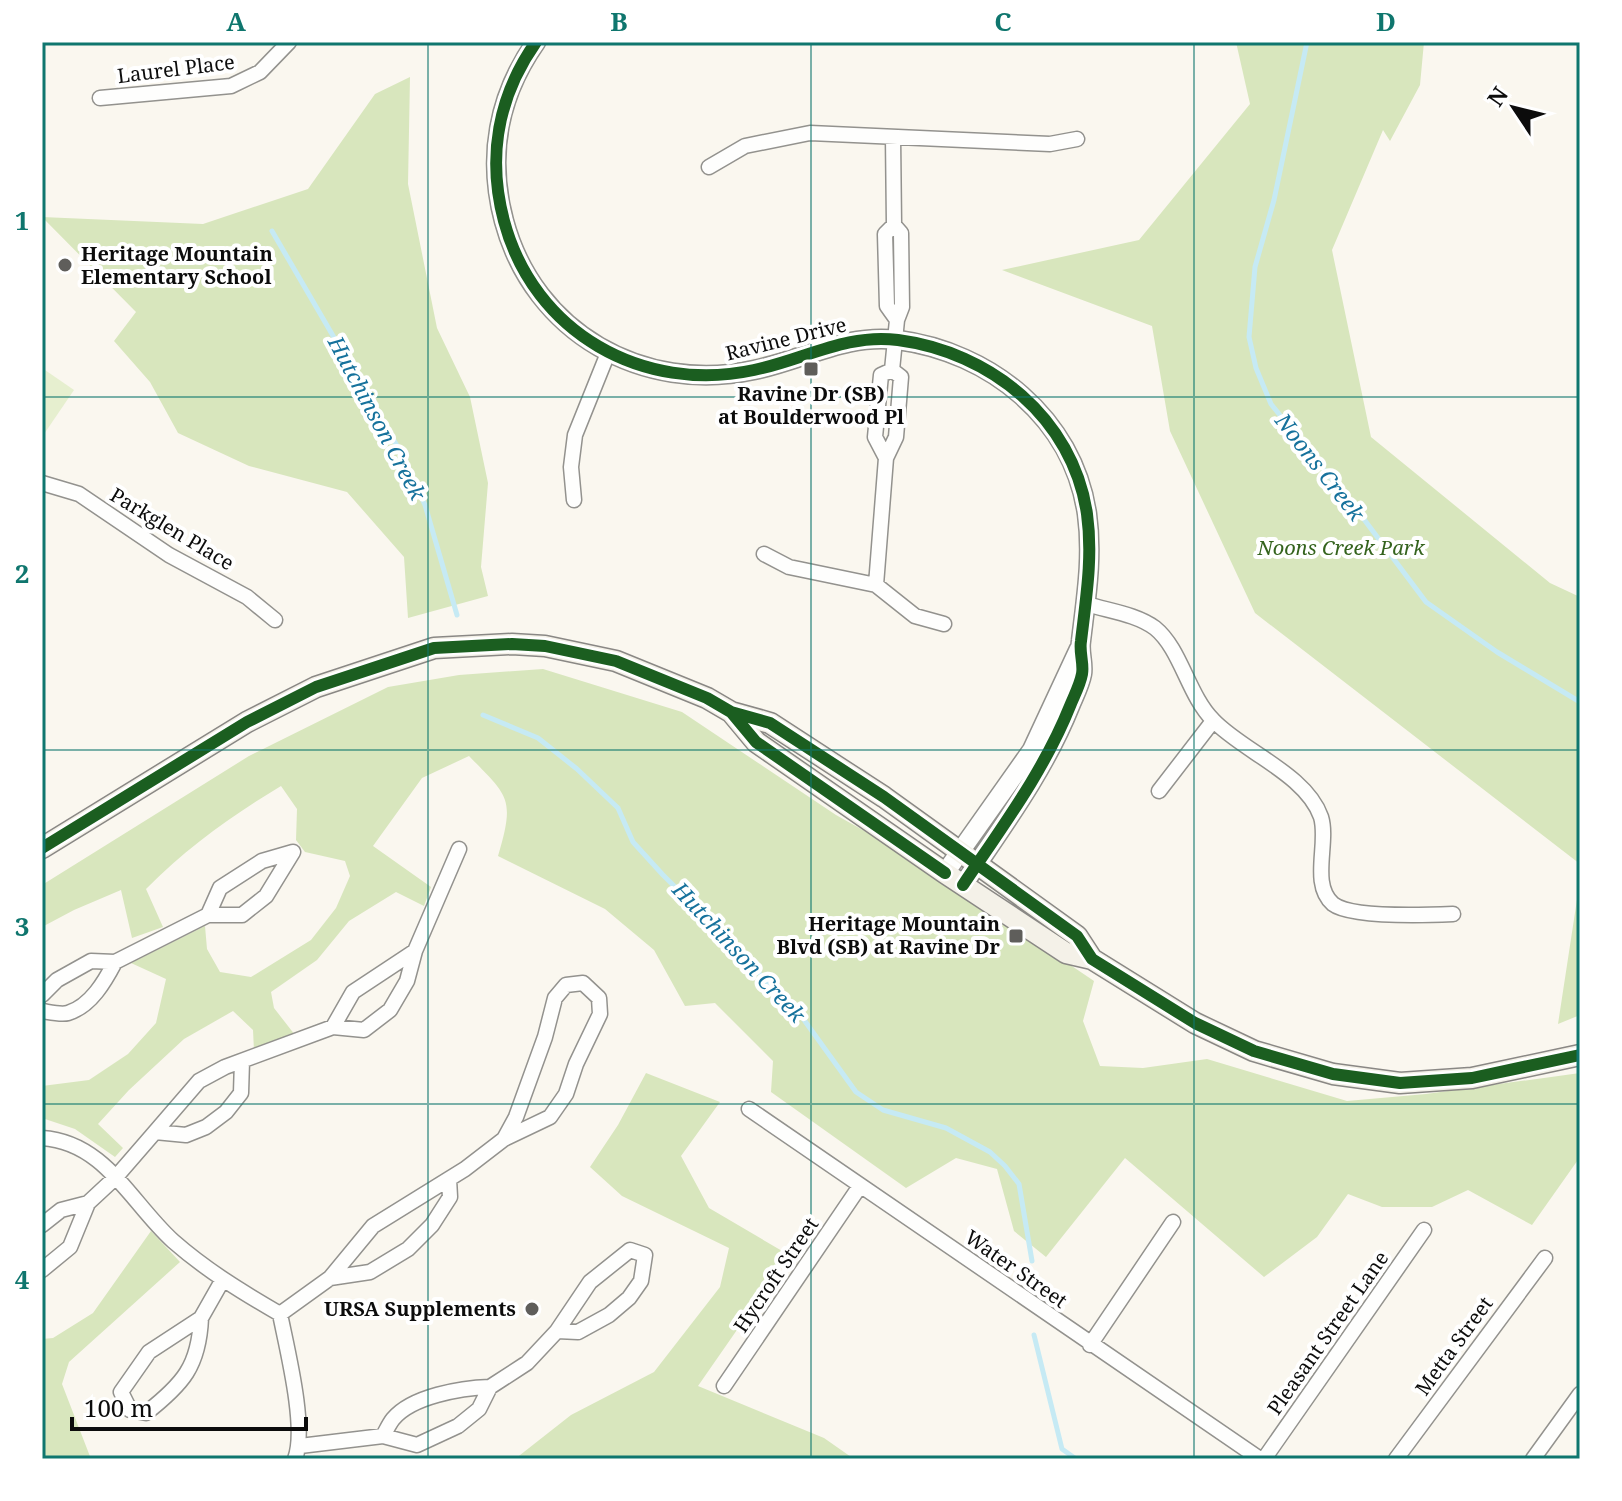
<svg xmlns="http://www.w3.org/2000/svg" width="1622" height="1501" font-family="'Noto Serif',serif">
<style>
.green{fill:#e6efcf}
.forest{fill:#d8e6bd}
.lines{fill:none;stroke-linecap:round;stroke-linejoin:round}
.stream{stroke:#c6eaf4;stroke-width:5}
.minor-casing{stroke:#93928e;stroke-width:17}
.tertiary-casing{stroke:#93928e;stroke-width:21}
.secondary-casing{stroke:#8a8885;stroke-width:23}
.minor{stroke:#fefefd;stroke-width:14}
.tertiary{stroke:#fefefd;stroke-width:18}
.secondary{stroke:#f4f1e8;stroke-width:20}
.cycleway-casing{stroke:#fff;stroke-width:17}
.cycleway{stroke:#1b5e20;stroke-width:12}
.grid{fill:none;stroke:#0f766e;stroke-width:2;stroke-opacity:0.55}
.poi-dot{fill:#5f5e5b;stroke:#fff;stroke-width:3}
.labels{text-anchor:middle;stroke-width:8;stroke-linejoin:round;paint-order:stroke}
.street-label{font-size:20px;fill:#0c0c0c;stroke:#fff}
.poi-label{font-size:20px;font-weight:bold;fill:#0c0c0c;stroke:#fff;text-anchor:end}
.park-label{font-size:20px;font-style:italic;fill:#34631d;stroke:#fff}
.water-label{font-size:22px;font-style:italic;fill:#16729c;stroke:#fff}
.neatline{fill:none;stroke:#0f766e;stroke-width:3}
.grid-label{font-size:26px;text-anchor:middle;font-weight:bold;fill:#0f766e}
</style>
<rect width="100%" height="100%" fill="#faf7ef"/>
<path class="green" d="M 42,368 L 74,390 L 42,437 Z"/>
<path class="forest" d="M 1236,42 L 1424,42 L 1420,85 L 1390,141 L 1383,130 L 1332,250 L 1371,437 L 1550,583 L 1580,597 L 1580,864 L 1255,613 L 1170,431 L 1152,326 L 1002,270 L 1139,240 L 1250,104 Z
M 410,77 L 408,184 L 437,328 L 470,397 L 488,483 L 481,567 L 488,596 L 408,618 L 404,557 L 347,492 L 249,466 L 178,433 L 150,382 L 114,341 L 136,312 L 42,217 L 203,224 L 308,189 L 375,94 Z
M 543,669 L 682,712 L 836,815 L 911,857 L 1094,981 L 1083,1021 L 1100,1066 L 1143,1068 L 1207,1059 L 1347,1101 L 1426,1094 L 1580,1073 L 1580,1157 L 1532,1225 L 1468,1190 L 1432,1207 L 1382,1207 L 1348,1194 L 1317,1237 L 1264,1277 L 1125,1158 L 1046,1257 L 1014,1231 L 997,1169 L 956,1158 L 906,1188 L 771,1092 L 773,1061 L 715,1003 L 685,1006 L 654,950 L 605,909 L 498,856 C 515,798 509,797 469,756 L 422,778 L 373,846 L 431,887 L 424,906 L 396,892 L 349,921 L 317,960 L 271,992 L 274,1008 L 295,1035 L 254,1051 L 253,1030 L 233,1011 L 184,1039 L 129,1090 L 98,1124 L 123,1148 L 115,1157 L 75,1129 L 42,1118 L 42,1086 L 89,1080 L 128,1054 L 156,1023 L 166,979 L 131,963 L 205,926 L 207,949 L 220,972 L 251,977 L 311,940 L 336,908 L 350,876 L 345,861 L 305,852 L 296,840 L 297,809 L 281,786 C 230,817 189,846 146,889 L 163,927 L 132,938 L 121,890 L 74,910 L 42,927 L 42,885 L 249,756 L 388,687 L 459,675 Z
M 1580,880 L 1580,1015 L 1558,1024 Z
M 646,1073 L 720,1102 L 681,1156 L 709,1208 L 789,1255 L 698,1386 L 824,1438 L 854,1459 L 515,1459 L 571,1415 L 654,1372 L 720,1287 L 729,1248 L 622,1196 L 590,1167 L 618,1125 Z
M 151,1231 L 180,1262 L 69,1362 L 62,1384 L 91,1459 L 42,1459 L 42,1339 L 53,1338 L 93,1313 Z"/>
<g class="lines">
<path class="stream" d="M 1307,42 L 1274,200 L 1255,267 L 1249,337 L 1256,368 L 1271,404 L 1363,518 L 1426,602 L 1497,652 L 1580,702
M 272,231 L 403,456 L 425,505 L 457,615
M 483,715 L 538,738 L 577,769 L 618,808 L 633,842 L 663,875 L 738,949 L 771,987 L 794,1006 L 856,1092 L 883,1110 L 946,1128 L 990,1152 L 1005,1166 L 1019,1184 L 1032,1261
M 1034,1335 L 1062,1449 L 1076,1459"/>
<g class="minor-casing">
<path id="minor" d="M 100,98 L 231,86 L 260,72 L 289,42
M 709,167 L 745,146 L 810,133 L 1050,144 L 1077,139
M 894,225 L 885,234 L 887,306 L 897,320
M 892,370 L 897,320 L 902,307 L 901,233 L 894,225 L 893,137
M 886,458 L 875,437 L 881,375 L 892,370
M 42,483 L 79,494 L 169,555 L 247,597 L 275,620
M 574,500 L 571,467 L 575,435 L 608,353
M 764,554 L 789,567 L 876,585 L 915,616 L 944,624
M 876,585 L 886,458 L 896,437 L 901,377 L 892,370
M 1087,604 C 1109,611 1136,614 1155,628 C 1181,649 1188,695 1213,720 C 1242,751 1306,774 1321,817 C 1329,843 1310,884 1333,904 C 1351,918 1429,915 1453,914
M 1159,791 L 1213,721
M 293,852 L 266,896 L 242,915 L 208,915 L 220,888 L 262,861 Z
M 415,951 L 353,992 L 333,1027 L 364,1030 L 390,1010 L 407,981 L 415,951 L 459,849
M 42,995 L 57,980 L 91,961 L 115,962 L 208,915
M 42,1011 C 49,1012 61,1015 68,1013 C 91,1006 105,981 115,962
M 242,1061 L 241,1093 L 226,1112 L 206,1127 L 186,1135 L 155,1132 L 199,1081 L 225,1067 L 333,1027
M 749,1109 L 1260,1459
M 42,1138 C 105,1142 131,1203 173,1241 C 206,1270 242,1292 280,1314 C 287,1349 307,1428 295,1459
M 449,1179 L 450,1197 L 432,1225 L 408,1249 L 370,1272 L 330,1278 L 373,1226 L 465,1169 L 504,1139 L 516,1117 L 545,1037 L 555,998 L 566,985 L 583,983 L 599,998 L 600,1014 L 576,1064 L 566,1094 L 550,1117 L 504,1139
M 42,1225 L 61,1210 L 88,1203
M 42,1270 L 70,1247 L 88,1203 L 116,1177 L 155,1132
M 280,1314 L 330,1278
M 201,1318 C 199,1366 183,1384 146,1413 L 130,1410 L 121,1392 L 149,1352 L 201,1318 L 222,1281
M 1090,1345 L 1173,1222
M 724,1386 L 860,1186
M 490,1387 C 461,1388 412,1396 393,1419 C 389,1424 386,1431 383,1436 L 417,1445 L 458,1426 L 479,1409 L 490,1387 L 527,1363 L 557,1331 L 578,1332 L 609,1315 L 629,1298 L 641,1281 L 645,1255 L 630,1250 L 590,1282 L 557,1331
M 300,1446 L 383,1436
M 1264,1459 L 1424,1230
M 1396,1459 L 1545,1258
M 1533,1459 L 1580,1394"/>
</g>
<g class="tertiary-casing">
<path id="tertiary" d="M 536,42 C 498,96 487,157 504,221 C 534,333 643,394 754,370 C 803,360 847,333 898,340 C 990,352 1073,418 1087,514 C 1093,557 1086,598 1081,641 C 1079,652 1084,664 1082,674 C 1080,685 1074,696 1070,706 C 1044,771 1002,827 963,885
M 945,873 L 1032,750 L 1079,649"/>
</g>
<g class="secondary-casing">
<path id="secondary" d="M 731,712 L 756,742 L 945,873 L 1066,953 L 1092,959 L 1195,1023 L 1254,1051 L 1333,1074 L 1400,1083 L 1472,1078 L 1580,1055
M 42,848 L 247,722 L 316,687 L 434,648 L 512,644 L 545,646 L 616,661 L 707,698 L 731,712 L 770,723 L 884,797 L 1077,936 L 1092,959"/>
</g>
<use href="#minor" class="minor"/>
<use href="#tertiary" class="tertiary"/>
<use href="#secondary" class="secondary"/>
<g class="cycleway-casing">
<path id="cycleway" d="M 536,42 C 498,96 487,157 504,221 C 534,333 643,394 754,370 C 803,360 847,333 898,340 C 990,352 1073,418 1087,514 C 1093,557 1086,598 1081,641 C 1079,652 1084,664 1082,674 C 1080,685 1074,696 1070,706 C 1044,771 1002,827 963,885
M 731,712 L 756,742 L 945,873
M 42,848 L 247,722 L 316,687 L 434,648 L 512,644 L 545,646 L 616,661 L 707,698 L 731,712 L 770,723 L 884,797 L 1077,936 L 1092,959 L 1195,1023 L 1254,1051 L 1333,1074 L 1400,1083 L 1472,1078 L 1580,1055"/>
</g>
<use href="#cycleway" class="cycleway"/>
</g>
<path class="grid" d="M 428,42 L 428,1459M 811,42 L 811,1459M 1194,42 L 1194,1459M 42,397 L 1580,397M 42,750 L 1580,750M 42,1104 L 1580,1104"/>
<g class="poi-dot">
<circle cx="65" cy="265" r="8"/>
<rect x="803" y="361" width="16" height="16" rx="4"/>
<rect x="1008" y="928" width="16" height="16" rx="4"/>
<circle cx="532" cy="1309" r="8"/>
</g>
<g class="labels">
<g class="street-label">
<text transform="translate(176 69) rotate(-7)" y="7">Laurel Place</text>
<text transform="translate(786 339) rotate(-14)" y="7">Ravine Drive</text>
<text transform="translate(172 529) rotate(31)" y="7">Parkglen Place</text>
<text transform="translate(1016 1269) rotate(35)" y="7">Water Street</text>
<text transform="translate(776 1275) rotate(-56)" y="7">Hycroft Street</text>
<text transform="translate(1328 1333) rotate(-55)" y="7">Pleasant Street Lane</text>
<text transform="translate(1454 1346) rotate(-54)" y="7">Metta Street</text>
</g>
<g class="poi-label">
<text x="81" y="261" text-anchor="start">Heritage Mountain<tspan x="81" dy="23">Elementary School</tspan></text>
<text x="811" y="401" text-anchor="middle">Ravine Dr (SB)<tspan x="811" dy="23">at Boulderwood Pl</tspan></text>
<text x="1000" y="931">Heritage Mountain<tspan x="1000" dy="23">Blvd (SB) at Ravine Dr</tspan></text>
<text x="516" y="1316">URSA Supplements</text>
</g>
<g class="park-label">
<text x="1341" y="555">Noons Creek Park</text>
</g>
<g class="water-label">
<text transform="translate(377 418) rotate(62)" y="8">Hutchinson Creek</text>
<text transform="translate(1320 467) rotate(52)" y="8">Noons Creek</text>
<text transform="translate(739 952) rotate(47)" y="8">Hutchinson Creek</text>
</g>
</g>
<rect width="1622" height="1501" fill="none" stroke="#ffffff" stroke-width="88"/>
<g transform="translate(1514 108) rotate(305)" stroke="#ffffff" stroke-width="6" paint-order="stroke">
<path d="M0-6L14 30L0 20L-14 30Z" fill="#0c0c0c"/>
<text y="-12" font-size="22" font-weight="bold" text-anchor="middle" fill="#0c0c0c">N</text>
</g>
<path d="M72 1417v12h234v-12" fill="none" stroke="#0c0c0c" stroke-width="4"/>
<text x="84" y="1417" font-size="24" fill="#0c0c0c" stroke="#ffffff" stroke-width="6" paint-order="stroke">100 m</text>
<rect x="44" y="44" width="1534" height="1413" class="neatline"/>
<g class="grid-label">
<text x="236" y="31">A</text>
<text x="619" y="31">B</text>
<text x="1003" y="31">C</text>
<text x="1386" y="31">D</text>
<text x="22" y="230">1</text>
<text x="22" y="583">2</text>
<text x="22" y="936">3</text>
<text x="22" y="1289">4</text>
</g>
</svg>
